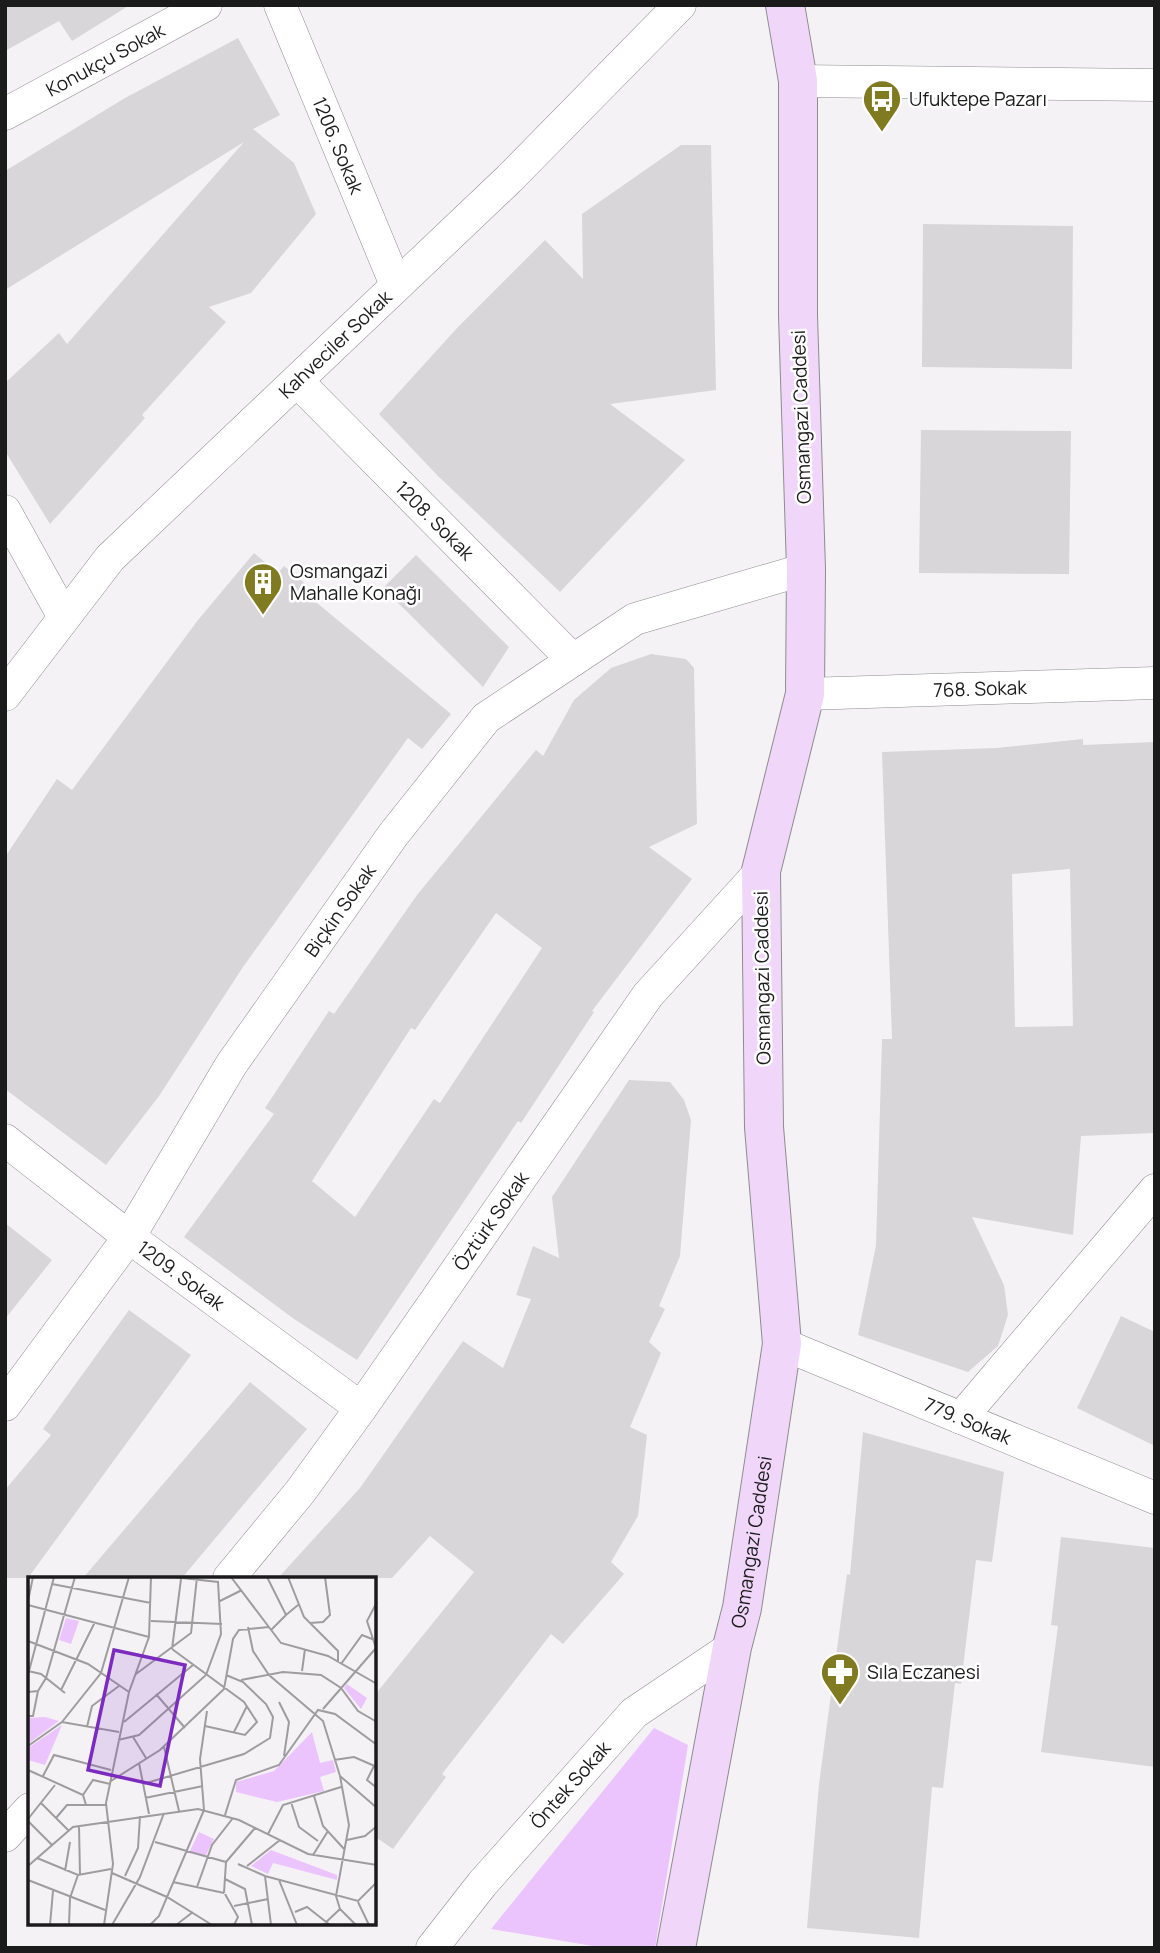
<svg xmlns="http://www.w3.org/2000/svg" width="1160" height="1953" font-family="Manrope,sans-serif">
<style>
.green{fill:#ebc3fd}
.building{fill:#d9d6da;fill-rule:evenodd}
.lines{fill:none;stroke-linecap:round;stroke-linejoin:round}
.street-casing{stroke:#8e8c8f;stroke-width:33}
.secondary-casing{stroke:#8e8c8f;stroke-width:40}
.street{stroke:#fff;stroke-width:32}
.secondary{stroke:#f0d7fa;stroke-width:38}
.labels{text-anchor:middle;stroke-width:5;stroke-linejoin:round;paint-order:stroke}
.street-label{font-size:19px;fill:#1c1b1c;stroke:#fff}
.poi-label{font-size:19px;fill:#1c1b1c;stroke:#fff;text-anchor:start}
.inset-road{fill:none;stroke:#9e9c9f;stroke-width:2}
.view{fill:#7b2cbf;fill-opacity:0.15;stroke:#7b2cbf;stroke-width:3.5}
.inset-edge{fill:none;stroke:#1c1b1c;stroke-width:3.5}
</style>
<rect width="100%" height="100%" fill="#f5f2f6"/>
<path class="green" d="M 654,1728 L 688,1745 L 655,1948 L 605,1948 L 491,1929 Z"/>
<path class="building" d="M 5,5 L 130,5 L 72,41 L 59,21 L 5,51 Z
M 238,38 L 280,115 L 253,129 L 294,163 L 316,214 L 251,293 L 209,307 L 226,322 L 142,415 L 145,418 L 50,524 L 5,451 L 5,383 L 59,333 L 67,344 L 244,142 L 5,290 L 5,171 L 125,98 Z
M 681,145 L 711,145 L 716,390 L 610,404 L 685,460 L 560,592 L 438,476 L 379,414 L 458,327 L 545,240 L 583,279 L 582,214 Z
M 923,224 L 1073,226 L 1072,369 L 922,367 Z
M 921,430 L 1071,431 L 1069,574 L 919,573 Z
M 254,553 L 278,573 L 284,566 L 307,585 L 305,593 L 451,714 L 422,749 L 408,738 L 243,967 L 159,1096 L 106,1165 L 5,1089 L 5,857 L 57,779 L 72,790 L 198,620 Z
M 416,555 L 509,647 L 483,687 L 383,588 Z
M 651,654 L 686,659 L 694,668 L 697,824 L 649,847 L 692,879 L 592,1011 L 594,1012 L 521,1123 L 518,1121 L 357,1360 L 294,1319 L 184,1237 L 274,1114 L 265,1108 L 329,1011 L 334,1014 L 417,895 L 536,750 L 543,756 L 574,700 L 611,668 ZM 496,913 L 542,948 L 440,1103 L 434,1099 L 355,1217 L 312,1181 L 411,1028 L 415,1030 Z
M 1083,739 L 1083,745 L 1155,742 L 1155,1133 L 1081,1136 L 1073,1235 L 972,1217 L 1004,1285 L 1008,1315 L 998,1346 L 968,1372 L 858,1335 L 876,1245 L 882,1039 L 892,1039 L 882,752 L 996,748 ZM 1070,869 L 1073,1026 L 1015,1027 L 1012,874 Z
M 629,1080 L 670,1082 L 684,1100 L 691,1120 L 680,1256 L 659,1306 L 665,1309 L 649,1342 L 661,1353 L 630,1427 L 647,1435 L 638,1516 L 611,1562 L 624,1574 L 563,1644 L 551,1634 L 442,1774 L 446,1777 L 393,1849 L 374,1836 L 374,1696 L 474,1572 L 430,1536 L 392,1578 L 278,1578 L 360,1488 L 463,1341 L 503,1368 L 531,1299 L 516,1295 L 533,1246 L 559,1258 L 552,1197 Z
M 5,1223 L 52,1260 L 5,1319 Z
M 129,1310 L 191,1355 L 28,1578 L 5,1578 L 5,1490 L 51,1435 L 43,1429 Z
M 1121,1316 L 1155,1332 L 1155,1446 L 1077,1408 Z
M 250,1382 L 307,1429 L 182,1578 L 83,1578 Z
M 863,1432 L 1004,1472 L 992,1562 L 976,1560 L 961,1684 L 955,1683 L 943,1788 L 932,1787 L 919,1938 L 807,1928 L 819,1784 L 847,1574 L 850,1575 Z
M 1061,1537 L 1155,1548 L 1155,1767 L 1041,1752 L 1058,1626 L 1051,1625 Z"/>
<g class="lines">
<g class="street-casing">
<g id="street">
<path id="s1" d="M 280,5 L 396,285"/>
<path d="M 798,81 L 1155,85"/>
<path id="s2" d="M 5,114 L 206,5"/>
<path id="s3" d="M 297,381 L 573,660"/>
<path d="M 5,511 L 64,617"/>
<path id="s4" d="M 805,694 L 1155,683"/>
<path id="s5" d="M 5,695 L 110,558 L 509,179 L 680,5"/>
<path id="s6" d="M 5,1140 L 129,1237 L 361,1408"/>
<path id="s7" d="M 782,1344 L 1155,1498"/>
<path id="s8" d="M 5,1405 L 129,1237 L 231,1065 L 393,835 L 486,718 L 635,619 L 806,569"/>
<path d="M 961,1418 L 1155,1190"/>
<path id="s9" d="M 229,1578 L 300,1492 L 361,1408 L 648,995 L 761,871"/>
<path d="M 5,1836 L 30,1809"/>
<path id="s10" d="M 432,1948 L 482,1884 L 634,1713 L 732,1647"/>
</g>
</g>
<g class="secondary-casing">
<g id="secondary">
<path id="s11" d="M 676,1948 L 732,1647 L 742,1608 L 782,1344 L 764,1127 L 761,871 L 805,694 L 806,569 L 798,315 L 798,81 L 785,5"/>
</g>
</g>
<use href="#street" class="street"/>
<use href="#secondary" class="secondary"/>
</g>
<defs>
<g id="bus-pin" transform="scale(2.0125)"><path d="M0 17L-7.5 6A9.5 9.5 0 1 1 7.5 6Z" fill="#807a20" stroke="#fff"/><path d="M-5-6H5V4H4V6H2V4H-2V6H-4V4H-5ZM-3.5-4V0h7V-4ZM-3.5 1.2v1.5H-2V1.2ZM2 1.2v1.5H3.5V1.2Z" fill="#fff"/></g>
<g id="building-pin" transform="scale(2.0125)"><path d="M0 17L-7.5 6A9.5 9.5 0 1 1 7.5 6Z" fill="#807a20" stroke="#fff"/><path d="M-4-6H4V6H1V3H-1V6H-4ZM-2.5-4.3h1.7v1.8h-1.7ZM.8-4.3h1.7v1.8H.8ZM-2.5-1h1.7V.8h-1.7ZM.8-1h1.7V.8H.8Z" fill="#fff"/></g>
<g id="pharmacy-pin" transform="scale(2.0125)"><path d="M0 17L-7.5 6A9.5 9.5 0 1 1 7.5 6Z" fill="#807a20" stroke="#fff"/><path d="M-2-6h4v4h4v4h-4v4h-4v-4h-4v-4h4Z" fill="#fff"/></g>
</defs>
<g fill-rule="evenodd">
<use href="#bus-pin" x="882" y="99"/>
<use href="#building-pin" x="263" y="582"/>
<use href="#pharmacy-pin" x="840" y="1672"/>
</g>
<g class="labels">
<g class="street-label">
<text dy="7" stroke="none"><textPath href="#s2" startOffset="114">Konukçu Sokak</textPath></text>
<text dy="7" stroke="none"><textPath href="#s1" startOffset="152">1206. Sokak</textPath></text>
<text dy="7" stroke="none"><textPath href="#s5" startOffset="483">Kahveciler Sokak</textPath></text>
<text transform="translate(801 417) rotate(-92)" y="7">Osmangazi Caddesi</text>
<text dy="7" stroke="none"><textPath href="#s3" startOffset="196">1208. Sokak</textPath></text>
<text dy="7" stroke="none"><textPath href="#s4" startOffset="175">768. Sokak</textPath></text>
<text dy="7" stroke="none"><textPath href="#s8" startOffset="598">Biçkin Sokak</textPath></text>
<text transform="translate(762 978) rotate(-91)" y="7">Osmangazi Caddesi</text>
<text dy="7" stroke="none"><textPath href="#s9" startOffset="443">Öztürk Sokak</textPath></text>
<text dy="7" stroke="none"><textPath href="#s6" startOffset="222">1209. Sokak</textPath></text>
<text dy="7" stroke="none"><textPath href="#s7" startOffset="201">779. Sokak</textPath></text>
<text dy="7" stroke="none"><textPath href="#s11" startOffset="413">Osmangazi Caddesi</textPath></text>
<text dy="7" stroke="none"><textPath href="#s10" startOffset="214">Öntek Sokak</textPath></text>
</g>
<g class="poi-label">
<text x="909" y="106">Ufuktepe Pazarı</text>
<text x="290" y="578">Osmangazi<tspan x="290" dy="22">Mahalle Konağı</tspan></text>
<text x="867" y="1679">Sıla Eczanesi</text>
</g>
</g>
<g transform="translate(28 1577)">
<rect width="348" height="348" fill="#f5f2f6"/>
<path d="M 38,41 L 51,44 L 43,67 L 31,63 ZM 319,107 L 339,121 L 333,132 L 316,111 ZM 17,140 L 31,144 L 0,167 L 0,141 ZM 34,148 L 17,188 L 0,183 L 0,171 ZM 284,155 L 292,186 L 305,183 L 308,195 L 292,200 L 296,214 L 249,225 L 208,215 L 208,205 L 246,194 ZM 171,255 L 186,262 L 177,280 L 161,276 ZM 243,273 L 309,298 L 309,303 L 245,286 L 240,297 L 223,289 Z" fill="#ebc3fd"/>
<path class="inset-road" d="M 203,0 L 253,66 L 300,79 L 349,107M 239,0 L 258,38 L 270,28M 260,0 L 276,40 L 310,74 L 310,85M 24,7 L 123,26M 0,24 L 5,0M 192,24 L 214,13M 0,28 L 121,60M 123,44 L 194,47M 282,46 L 295,45 L 302,38 L 297,0M 220,50 L 225,74 L 241,98 L 295,144 L 312,199 L 349,231M 243,53 L 258,38M 0,64 L 60,87 L 101,115M 348,71 L 339,44 L 349,25M 144,72 L 216,125 L 229,145 L 217,158 L 177,149M 144,72 L 153,2M 313,87 L 334,58 L 344,62M 0,94 L 13,97 L 37,116M 1,94 L 26,0M 274,94 L 277,72M 108,97 L 163,56 L 169,0M 213,103 L 255,95 L 293,98 L 313,111 L 330,134 L 349,145M 33,113 L 67,45M 0,115 L 10,114 L 18,101 L 47,0M 128,117 L 157,151M 251,125 L 261,145 L 256,179M 295,132 L 348,71M 0,139 L 5,139 L 10,114M 34,145 L 73,96 L 101,0M 96,145 L 165,88M 59,150 L 64,129 L 91,109M 206,155 L 219,129M 105,160 L 118,181M 90,163 L 111,158 L 178,98 L 193,57 L 190,5 L 145,0M 0,169 L 34,145 L 91,155M 136,170 L 151,234M 306,183 L 326,180 L 349,190M 111,186 L 121,237M 61,188 L 69,151M 346,189 L 339,203 L 349,211M 0,193 L 55,218 L 58,228M 15,199 L 26,178 L 83,193M 312,199 L 321,248 L 308,319 L 312,332 L 328,348M 83,204 L 132,173 L 196,112 L 205,62 L 211,53 L 241,50M 115,207 L 216,177 L 242,161 L 245,140 L 238,127 L 215,105 L 198,98M 55,218 L 65,203 L 82,207M 286,219 L 295,249 L 317,273M 117,221 L 175,209M 263,225 L 271,250 L 290,264M 13,226 L 41,254M 197,238 L 208,203 L 251,188 L 290,133 L 307,137 L 349,168M 28,241 L 39,228 L 78,228M 0,242 L 27,208M 0,244 L 24,268M 51,249 L 52,298M 240,257 L 255,228 L 313,210M 319,263 L 337,259 L 349,249M 127,265 L 198,285M 285,278 L 300,254M 9,281 L 50,298 L 83,292M 210,287 L 237,299 L 330,324 L 349,305M 0,289 L 45,250 L 170,232 L 211,243 L 280,277 L 349,288M 219,289 L 252,263M 37,294 L 42,265M 84,296 L 139,320 L 184,348M 97,299 L 110,271 L 112,239M 237,299 L 243,348M 197,302 L 217,312 L 224,348M 0,303 L 77,333M 251,303 L 269,348M 145,305 L 196,316M 169,310 L 184,268 L 205,241M 196,316 L 198,285 L 227,251M 197,317 L 210,340 L 206,348M 330,325 L 341,348M 206,329 L 240,322M 267,335 L 279,330 L 302,348M 22,348 L 25,314M 41,348 L 42,321 L 50,298M 76,348 L 85,287 L 78,226 L 101,115 L 121,60 L 123,0M 84,348 L 112,300 L 136,236M 122,348 L 131,339 L 176,233 L 172,182 L 179,134M 148,348 L 165,335M 295,348 L 312,332"/>
<path class="view" d="M 86,73 L 157,88 L 132,209 L 60,193 Z"/>
<rect width="348" height="348" class="inset-edge"/>
</g>
<rect width="1160" height="1953" fill="none" stroke="#1c1b1c" stroke-width="14"/>
</svg>
